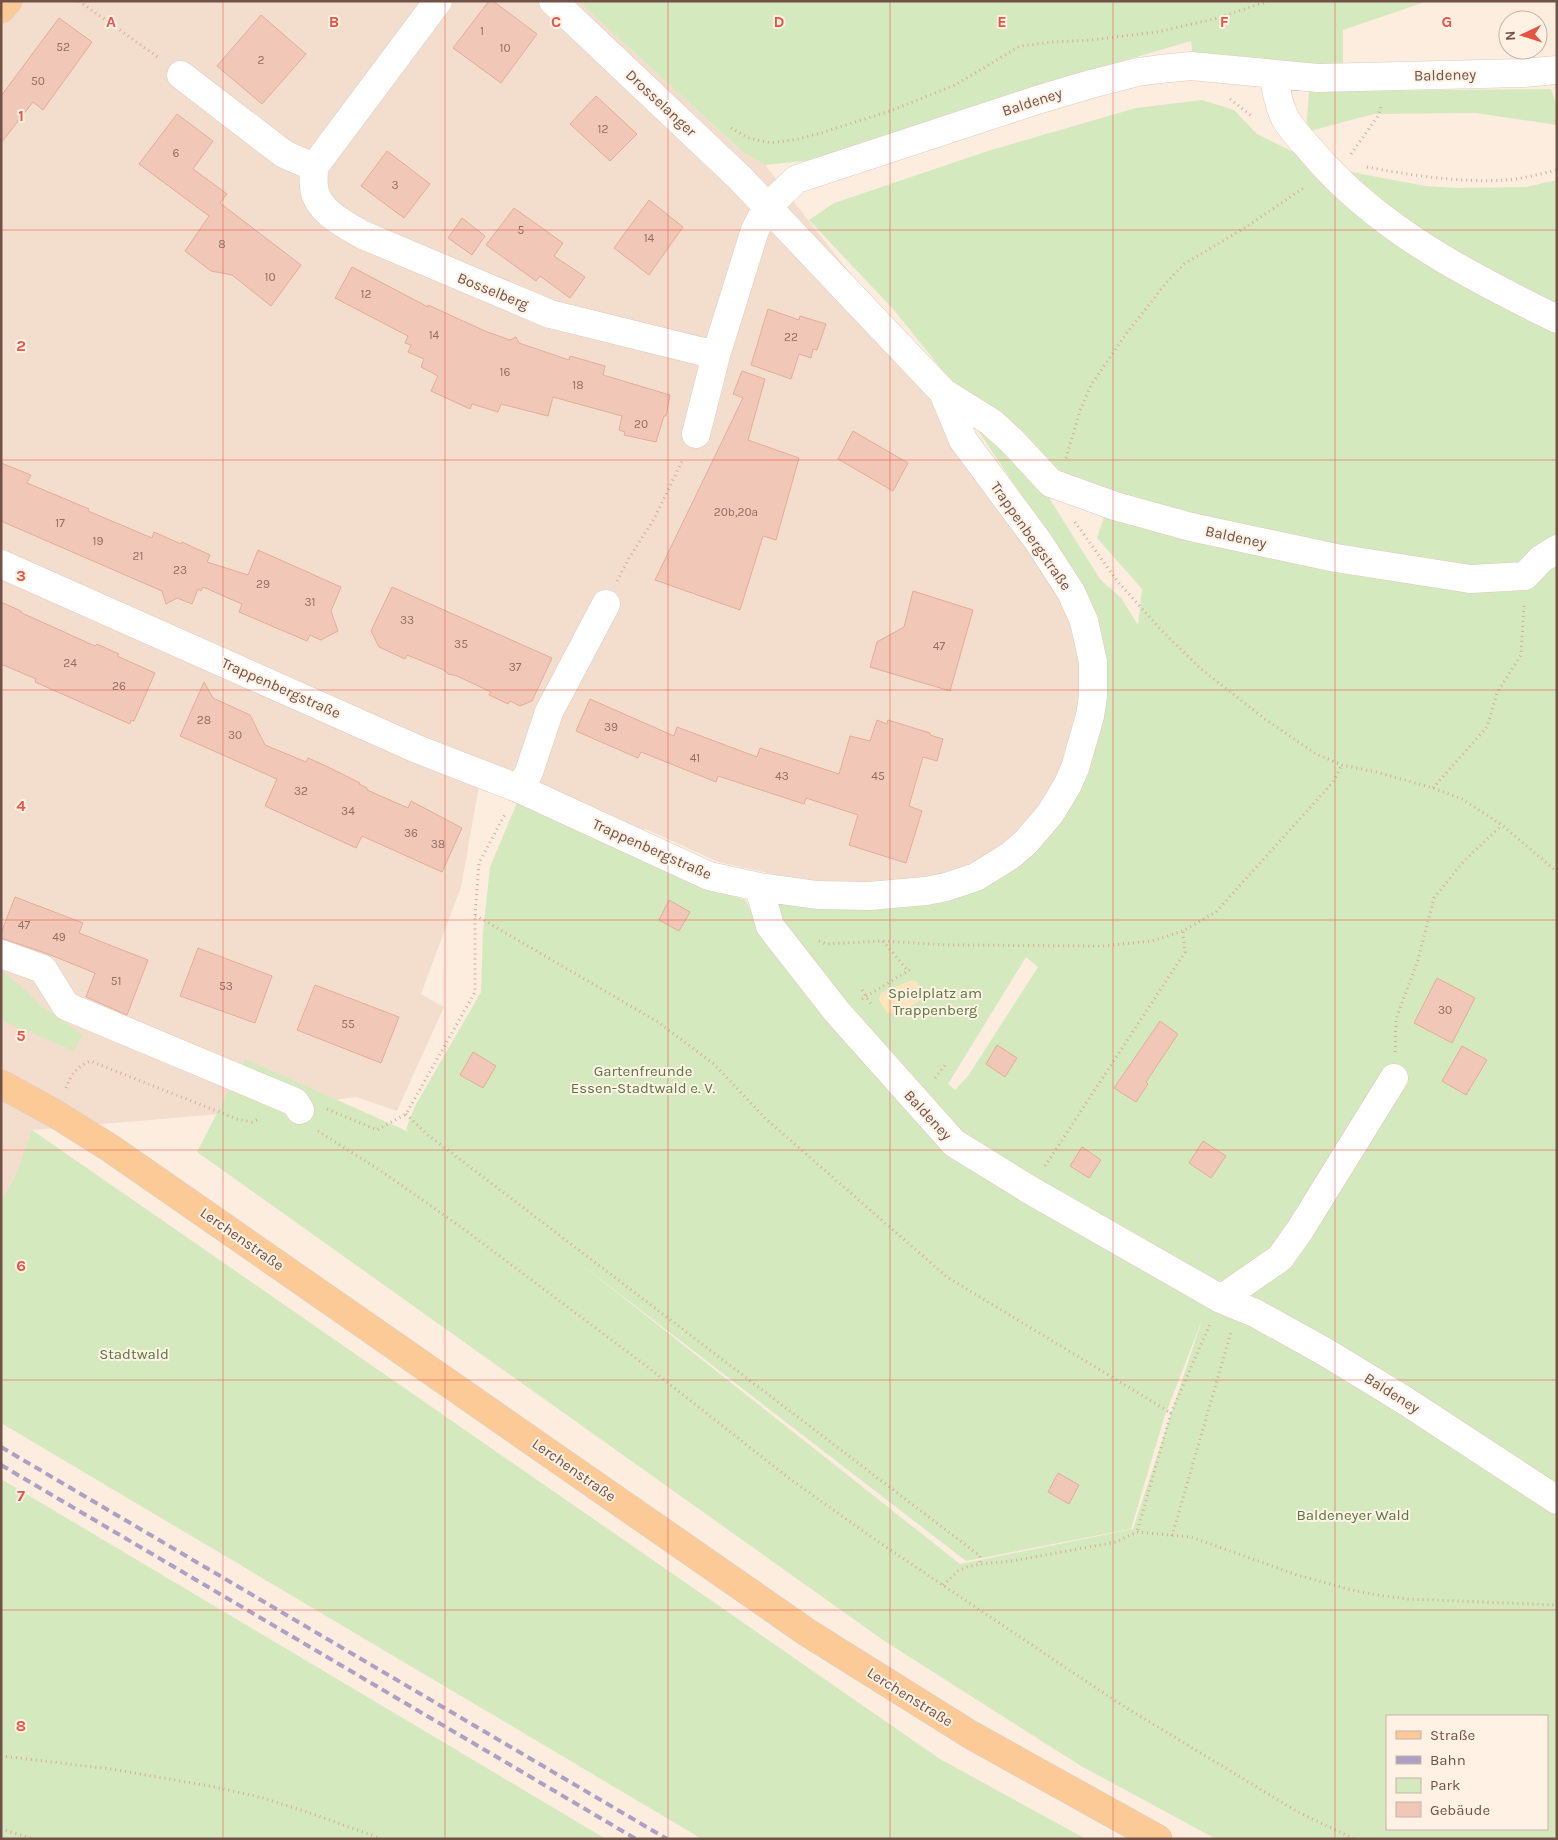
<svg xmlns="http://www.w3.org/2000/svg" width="1558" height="1840" font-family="Karla,sans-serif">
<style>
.residential{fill:#f3dece}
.green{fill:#d5e9bf;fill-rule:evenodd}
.sand{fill:#fce5ba}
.building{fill:#f1c7b7;stroke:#e4ac98}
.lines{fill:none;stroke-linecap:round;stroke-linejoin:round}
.minor-casing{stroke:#e0c9bc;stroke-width:29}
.major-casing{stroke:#d8cecb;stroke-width:29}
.path{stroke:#d6ab9b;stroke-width:3;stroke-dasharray:1 4;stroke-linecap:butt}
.minor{stroke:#fff;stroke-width:28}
.major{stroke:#fbca97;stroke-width:28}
.rail{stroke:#af9fc4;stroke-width:4;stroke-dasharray:8 5;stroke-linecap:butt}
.grid{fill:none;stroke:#e75444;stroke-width:1;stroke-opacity:0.55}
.labels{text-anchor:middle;stroke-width:4;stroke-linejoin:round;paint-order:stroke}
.number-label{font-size:12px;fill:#926e63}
.street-label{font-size:15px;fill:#725147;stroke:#fff2e5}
.park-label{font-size:15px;fill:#577840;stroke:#fff2e5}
.grid-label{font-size:16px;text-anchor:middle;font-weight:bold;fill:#e75444;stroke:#fff2e5;stroke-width:4;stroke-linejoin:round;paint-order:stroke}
</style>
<rect width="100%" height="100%" fill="#fceddf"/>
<path class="residential" d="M 1,1 L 578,1 L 744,153 L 765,165 L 943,392 L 1088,639 L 1067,786 L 976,877 L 818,892 L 772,874 L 718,862 L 646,829 L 603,844 L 479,786 L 461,887 L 421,994 L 444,1007 L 397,1111 L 356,1097 L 255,1111 L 33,1130 L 17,1173 L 1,1202 Z"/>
<path class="green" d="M 578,1 L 1428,1 L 1343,30 L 1343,91 L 1551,89 L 1557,107 L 1557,125 L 1476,113 L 1374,114 L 1306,132 L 1311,65 L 1193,58 L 1191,41 L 1027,89 L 823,159 L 765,165 L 744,153 Z
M 1202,100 L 1234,110 L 1257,134 L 1301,156 L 1346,171 L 1425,186 L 1457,188 L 1526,187 L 1557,180 L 1557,1839 L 1216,1839 L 1081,1766 L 883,1640 L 197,1152 L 245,1059 L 409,1132 L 406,1129 L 415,1106 L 481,992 L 483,932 L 490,867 L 517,803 L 696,884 L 745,900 L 772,946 L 775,923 L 768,894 L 817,900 L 1013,859 L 1096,710 L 1051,539 L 967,414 L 1046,493 L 1100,579 L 1121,598 L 1138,625 L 1142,589 L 1097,538 L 1105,514 L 951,381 L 893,309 L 809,220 L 834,203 L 991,150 L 1136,108 ZM 1026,957 L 1038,967 L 968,1076 L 955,1090 L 948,1084 ZM 581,1264 L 966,1561 L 1131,1529 L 1164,1418 L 1202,1320 L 1133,1529 L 960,1564 ZM 1387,1716 L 1547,1716 L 1547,1829 L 1387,1829 Z
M 1,970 L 22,987 L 39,1004 L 82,1035 L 74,1051 L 1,1020 Z
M 32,1130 L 940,1759 L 1086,1839 L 702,1839 L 1,1423 L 1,1202 L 17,1172 Z
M 1,1479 L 606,1839 L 1,1839 Z"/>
<path class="sand" d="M 912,980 L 917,982 L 925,995 C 918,1005 898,1013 887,1013 L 879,1000 L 881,993 Z"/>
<path class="building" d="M 489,1 L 493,1 L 537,34 L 501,83 L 453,48 Z
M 261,15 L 306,54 L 262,104 L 217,66 Z
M 59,18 L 92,42 L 43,110 L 33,102 L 1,143 L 1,96 Z
M 596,96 L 637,134 L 610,161 L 570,124 Z
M 177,114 L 213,141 L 193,169 L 227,194 L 220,203 L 301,265 L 271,306 L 232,275 L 211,271 L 185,251 L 209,216 L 139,164 Z
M 387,151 L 430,184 L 404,218 L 361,186 Z
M 649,200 L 683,227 L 649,275 L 614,248 Z
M 514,208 L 563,243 L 554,256 L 585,277 L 570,298 L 540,276 L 536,281 L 486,245 Z
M 462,218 L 485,236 L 472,255 L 448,238 Z
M 352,267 L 428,307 L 428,305 L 485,331 L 510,340 L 516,337 L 519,343 L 569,360 L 570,356 L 605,366 L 603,375 L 670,395 L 666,416 L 664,416 L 656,442 L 624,435 L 625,432 L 619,430 L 622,416 L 553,397 L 548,416 L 501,404 L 498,412 L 472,404 L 470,409 L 431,391 L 438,376 L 421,367 L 424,359 L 408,352 L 411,345 L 405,343 L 408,336 L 335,298 Z
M 768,309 L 799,320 L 800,316 L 826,324 L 817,350 L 813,349 L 811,358 L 799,354 L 791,379 L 751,365 Z
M 742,371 L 765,379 L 748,440 L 799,458 L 776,540 L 763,536 L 740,610 L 655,580 L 743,398 L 733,394 Z
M 853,431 L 908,463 L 893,491 L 838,459 Z
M 1,463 L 31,475 L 27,483 L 89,509 L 88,511 L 152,538 L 154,532 L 181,544 L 182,542 L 210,555 L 207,562 L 248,575 L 258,550 L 341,587 L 331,611 L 338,631 L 321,640 L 310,635 L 307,641 L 239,612 L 242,604 L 203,587 L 201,591 L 198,589 L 192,604 L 177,598 L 166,604 L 162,591 L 1,521 Z
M 392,587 L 552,658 L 532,701 L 520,706 L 510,701 L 508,704 L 489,695 L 491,692 L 457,676 L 448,674 L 444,670 L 407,655 L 405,659 L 379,647 L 371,631 Z
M 913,591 L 973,610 L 950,691 L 870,667 L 877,642 L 904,627 Z
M 1,602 L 21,611 L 22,613 L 95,646 L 97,644 L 119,654 L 117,656 L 155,673 L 134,721 L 131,720 L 130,724 L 35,682 L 36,679 L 1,664 Z
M 204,682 L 213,698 L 250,715 L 265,745 L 306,762 L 308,758 L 326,766 L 360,783 L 359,784 L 367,788 L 367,790 L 408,808 L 411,801 L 462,828 L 442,872 L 362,836 L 356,848 L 265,806 L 277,779 L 180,736 Z
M 590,699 L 674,736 L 677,727 L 757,757 L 760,748 L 839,774 L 850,736 L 870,741 L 877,720 L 887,724 L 888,720 L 930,733 L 930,735 L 943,739 L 937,761 L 923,757 L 909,806 L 922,811 L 906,863 L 849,845 L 858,815 L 806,798 L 804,804 L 718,776 L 716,782 L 641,752 L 638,758 L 631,755 L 576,731 Z
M 15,897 L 83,923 L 79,933 L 148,960 L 127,1015 L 86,997 L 95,973 L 48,954 L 1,938 L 1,933 Z
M 669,900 L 690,912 L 679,931 L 659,920 Z
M 198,948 L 272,976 L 255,1023 L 180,996 Z
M 1437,978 L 1475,998 L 1452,1043 L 1414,1023 Z
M 315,985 L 399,1017 L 381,1063 L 297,1030 Z
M 1160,1021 L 1178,1034 L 1146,1082 L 1148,1084 L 1136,1102 L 1114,1088 Z
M 997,1045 L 1017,1058 L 1005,1077 L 986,1064 Z
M 1462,1046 L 1487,1060 L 1466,1095 L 1442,1081 Z
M 473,1052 L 496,1066 L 483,1088 L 460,1075 Z
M 1203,1141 L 1226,1156 L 1211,1178 L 1189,1163 Z
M 1082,1147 L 1101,1160 L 1089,1178 L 1070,1166 Z
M 1058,1473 L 1079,1485 L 1069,1504 L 1048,1492 Z"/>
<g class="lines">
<g class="minor-casing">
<path id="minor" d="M 438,1 L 314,167 C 314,173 313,180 314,187 C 316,210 344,224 363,235 L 550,314 L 716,355
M 1274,74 C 1276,90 1278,104 1285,118 C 1292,131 1304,142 1314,154 C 1378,229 1469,276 1557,319
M 181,75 L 284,154 L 314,167
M 943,392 L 991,422 L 1012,441 L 1051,483 L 1115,506 L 1191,527 L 1336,558 L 1470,579 L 1525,576 L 1541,559 L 1557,549
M 696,434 L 716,355 L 755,230 L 767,207 L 797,179 L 1037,100 L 1091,84 L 1138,72 L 1160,69 L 1191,66 L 1318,78 L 1522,73 L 1557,70
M 1,564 L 417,749 L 520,789 L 709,876 L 759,887 L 817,895 L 869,896 L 926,891 L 946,887 L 976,877 L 1011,855 L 1026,842 L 1050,814 L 1067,786 L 1075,768 L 1090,716 L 1093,696 L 1093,662 L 1084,621 L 1071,592 L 1038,541 L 963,440 L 943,392 L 740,178 L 553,1
M 520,789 L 529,772 L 549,712 L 606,604
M 759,887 L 770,926 L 838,1013 L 954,1143 L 1030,1190 L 1221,1299 L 1255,1313 L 1327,1353 L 1404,1400 L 1557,1500
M 1,954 L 43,969 L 66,1006 L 295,1102 L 300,1110
M 1221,1299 L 1280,1258 L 1300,1230 L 1394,1078"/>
</g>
<g class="major-casing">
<path id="major" d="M 1,9 L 8,1
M 1,1084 L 54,1113 L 110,1148 L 808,1633 L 971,1735 L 1158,1839"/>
</g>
<path class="path" d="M 79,1 L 159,58
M 1230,99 L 1253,117
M 731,128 L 749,138 L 771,143 L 798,139 L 821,133 L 890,111 L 955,85 L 1020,46 L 1053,42 L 1091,40 L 1157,32 L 1214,19 L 1269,1
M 1351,154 L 1378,116 L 1382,104
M 1367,167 C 1408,175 1463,183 1504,180 C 1522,179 1540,174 1557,170
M 1066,458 L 1080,411 L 1091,385 L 1126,334 L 1166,283 L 1184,264 L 1246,227 L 1305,187
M 1075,522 L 1118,582 L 1163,632 L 1201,669 L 1265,719 L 1316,754 L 1342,765 L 1376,772 L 1433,788 L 1462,799 L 1502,825 L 1557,872
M 617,581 L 629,558 L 654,519 L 683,459
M 1433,788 L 1487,727 L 1497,693 L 1521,655 L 1524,604
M 475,915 L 479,863 L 506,812
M 819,941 L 826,944 L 883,941 L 948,945 L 1103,946 L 1152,941 L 1183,931 L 1216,912 L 1333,782 L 1342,765
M 883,941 L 908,971
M 862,990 L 872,1006
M 862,999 L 911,969
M 1395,1052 L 1396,1019 L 1418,960 L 1434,898 L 1463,862 L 1502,825
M 935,1078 L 945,1065
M 66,1088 C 72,1073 76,1068 90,1061 L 237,1119 L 252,1122 L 259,1119
M 327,1109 L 377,1130 L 406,1114 L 475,992 L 475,915 L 658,1022 L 714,1064 L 766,1119 L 947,1277 L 1171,1413 L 1137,1532
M 406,1114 L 428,1135 L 980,1556 L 980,1564
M 318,1131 L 381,1171 L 461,1227 L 649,1368 L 790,1479 L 877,1541 L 1120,1704 L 1298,1812 L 1354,1839
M 1045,1166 L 1185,952 L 1183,931
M 1171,1413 L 1210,1324
M 1172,1536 L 1231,1332
M 943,1585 L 958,1571 L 967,1567 L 980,1564 L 1012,1561 L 1116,1542 L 1137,1532 L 1191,1537 L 1297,1575 L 1352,1590 L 1377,1595 L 1408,1599 L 1557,1605
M 1,1756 L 111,1769 L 215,1787 L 263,1798 L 310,1813 L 382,1839
M 1,1829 L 34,1839"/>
<use href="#minor" class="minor"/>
<use href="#major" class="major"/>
<path class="rail" d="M 1,1447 L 667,1839
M 1,1465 L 636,1839"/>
</g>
<path class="grid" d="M 223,1 L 223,1839M 445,1 L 445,1839M 668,1 L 668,1839M 890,1 L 890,1839M 1113,1 L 1113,1839M 1335,1 L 1335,1839M 1,230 L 1557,230M 1,460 L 1557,460M 1,690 L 1557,690M 1,920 L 1557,920M 1,1150 L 1557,1150M 1,1380 L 1557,1380M 1,1610 L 1557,1610"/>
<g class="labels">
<g class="number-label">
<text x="482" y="35">1</text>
<text x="63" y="51">52</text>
<text x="505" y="52">10</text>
<text x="261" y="64">2</text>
<text x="38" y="85">50</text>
<text x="603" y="133">12</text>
<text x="176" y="157">6</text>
<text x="395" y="189">3</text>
<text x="521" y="234">5</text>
<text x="649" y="242">14</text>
<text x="222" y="248">8</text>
<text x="270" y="281">10</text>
<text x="366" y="298">12</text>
<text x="434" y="339">14</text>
<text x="791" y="341">22</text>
<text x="505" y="376">16</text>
<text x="578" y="389">18</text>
<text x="641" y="428">20</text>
<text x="736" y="516">20b,20a</text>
<text x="60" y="527">17</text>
<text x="98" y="545">19</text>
<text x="138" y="560">21</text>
<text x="180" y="574">23</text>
<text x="263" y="588">29</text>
<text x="310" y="606">31</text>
<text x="407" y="624">33</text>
<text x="461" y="648">35</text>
<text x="939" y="650">47</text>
<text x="70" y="667">24</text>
<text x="515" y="671">37</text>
<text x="119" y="690">26</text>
<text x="204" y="724">28</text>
<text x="611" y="731">39</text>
<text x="235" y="739">30</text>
<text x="695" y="762">41</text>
<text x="782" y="780">43</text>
<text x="878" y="780">45</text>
<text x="301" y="795">32</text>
<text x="348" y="815">34</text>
<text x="411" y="837">36</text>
<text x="438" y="848">38</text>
<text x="24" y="929">47</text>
<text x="59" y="941">49</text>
<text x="116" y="985">51</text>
<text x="226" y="990">53</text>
<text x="1445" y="1014">30</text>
<text x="348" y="1028">55</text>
</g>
<g class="street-label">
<text transform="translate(1445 75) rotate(-1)" y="5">Baldeney</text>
<text transform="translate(1032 102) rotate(-18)" y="5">Baldeney</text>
<text transform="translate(661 103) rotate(43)" y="5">Drosselanger</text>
<text transform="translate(493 291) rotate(22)" y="5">Bosselberg</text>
<text transform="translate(1031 536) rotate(55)" y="5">Trappenbergstraße</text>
<text transform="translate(1236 537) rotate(12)" y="5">Baldeney</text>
<text transform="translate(281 688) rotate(24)" y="5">Trappenbergstraße</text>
<text transform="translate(652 849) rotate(24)" y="5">Trappenbergstraße</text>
<text transform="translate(928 1115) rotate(47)" y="5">Baldeney</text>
<text transform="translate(242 1239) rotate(35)" y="5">Lerchenstraße</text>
<text transform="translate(1392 1393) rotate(32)" y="5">Baldeney</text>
<text transform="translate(574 1470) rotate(35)" y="5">Lerchenstraße</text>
<text transform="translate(910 1697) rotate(32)" y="5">Lerchenstraße</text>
</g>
<g class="park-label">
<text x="935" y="998">Spielplatz am<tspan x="935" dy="17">Trappenberg</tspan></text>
<text x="643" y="1076">Gartenfreunde<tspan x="643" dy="17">Essen-Stadtwald e. V.</tspan></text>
<text x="134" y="1359">Stadtwald</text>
<text x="1353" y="1520">Baldeneyer Wald</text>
</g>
</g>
<g class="grid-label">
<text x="111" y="27">A</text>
<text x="334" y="27">B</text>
<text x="556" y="27">C</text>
<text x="779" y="27">D</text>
<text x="1002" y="27">E</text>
<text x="1224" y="27">F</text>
<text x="1447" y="27">G</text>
<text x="21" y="121">1</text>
<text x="21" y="351">2</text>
<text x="21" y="581">3</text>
<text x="21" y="811">4</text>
<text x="21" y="1041">5</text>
<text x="21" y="1271">6</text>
<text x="21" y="1501">7</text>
<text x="21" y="1731">8</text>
</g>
<rect width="1558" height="1840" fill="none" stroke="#725147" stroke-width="5"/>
<rect x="1386" y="1715" width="162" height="115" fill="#fff2e5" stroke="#c7b2a6"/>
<rect x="1396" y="1731" width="25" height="8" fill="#fbca97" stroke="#c7b2a6"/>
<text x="1430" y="1740" font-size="15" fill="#725147">Straße</text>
<rect x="1396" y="1756" width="25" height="8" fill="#af9fc4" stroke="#c7b2a6"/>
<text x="1430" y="1765" font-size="15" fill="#725147">Bahn</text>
<rect x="1396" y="1778" width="25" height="15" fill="#d5e9bf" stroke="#c7b2a6"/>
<text x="1430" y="1790" font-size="15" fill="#725147">Park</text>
<rect x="1396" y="1802" width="25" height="15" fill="#f1c7b7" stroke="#c7b2a6"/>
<text x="1430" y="1815" font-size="15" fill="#725147">Gebäude</text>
<g transform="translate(1523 35) rotate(266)"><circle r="24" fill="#fff2e5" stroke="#c7b2a6"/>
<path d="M0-4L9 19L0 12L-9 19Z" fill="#e75444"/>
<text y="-8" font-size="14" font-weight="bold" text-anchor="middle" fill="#725147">N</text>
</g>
</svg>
